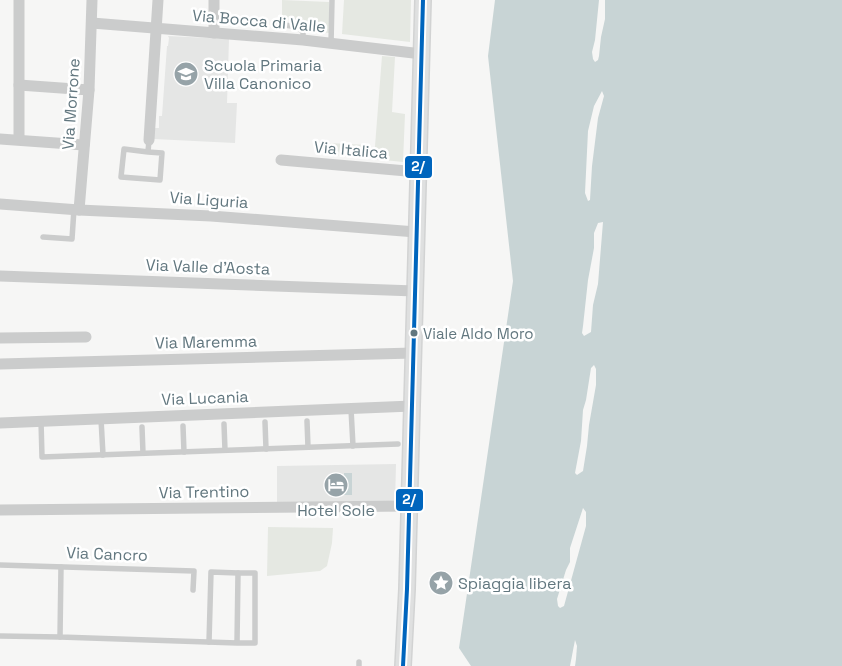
<svg xmlns="http://www.w3.org/2000/svg" width="842" height="666" font-family="'Space Grotesk',sans-serif">
	<rect width="100%" height="100%" fill="#f6f6f5"/>
	<g fill="#e5e6e5">
		<polygon points="168,36 229,39 227,103 237,103 235,143 154,139 154,128 159,128 159,116 162,116 167,46 168,46 169,38"/>
		<polygon points="396,464 395,504 277,503 277,466"/>
	</g>
	<g fill="#e5e8e2">
		<path d="M 282,0 L 329,2 L 329,33 L 304,30 C 299,22 292,19 282,19 Z"/>
		<polygon points="344,0 411,0 410,42 342,34"/>
		<polygon points="382,56 395,57 392,112 405,114 403,162 374,159"/>
		<polygon points="329,143 367,145 366,158 350,157 350,155 328,156"/>
		<polygon points="268,527 333,528 332,543 327,566 320,571 267,576"/>
	</g>
	<g fill="#c8d4d5">
		<polygon points="495,0 842,0 842,666 471,666 459,648 513,281 488,56"/>
		<rect x="344" y="473" width="8" height="22"/>
	</g>
	<g fill="#f6f6f5">
		<polygon points="599,0 605,0 605,19 601,37 599,56 598,60 595,62 593,59 592,52 595,40"/>
		<polygon points="602,91 604,96 598,118 592,166 590,200 588,201 585,193 588,131 594,106"/>
		<polygon points="603,222 598,284 593,305 591,332 584,336 582,333 583,326 588,280 594,248 594,233 598,223"/>
		<polygon points="594,365 596,369 596,385 589,425 587,446 583,471 577,475 575,473 581,441 583,410 586,400 591,368"/>
		<polygon points="583,508 586,512 586,526 564,606 560,608 558,606 557,599 566,570 570,562 570,548"/>
		<polygon points="575,640 577,646 576,659 575,666 570,666"/>
	</g>
	<g fill="none" stroke-linecap="round" stroke-linejoin="round">
		<defs>
			<polyline id="secondary" points="403,666 407,589 423,0"/>
		</defs>
		<use href="#secondary" stroke="#d2d3d3" stroke-width="18"/>
		<g stroke="#cbcccc" stroke-width="5.5">
			<polyline points="278,24 298,27 303,32 303,40"/>
			<polyline points="331,44 332,0"/>
			<polyline points="148,152 162,153 160,180 121,177 124,149 148,152 149,140"/>
			<polyline points="43,237 72,239 74,209"/>
			<polyline points="351,409 353,446"/>
			<polyline points="101,419 103,455"/>
			<polyline points="41,421 42,457 398,444"/>
			<polyline points="307,421 308,447"/>
			<polyline points="265,422 266,449"/>
			<polyline points="224,424 225,450"/>
			<polyline points="183,426 184,452"/>
			<polyline points="142,427 143,453"/>
			<polyline points="0,565 194,571 193,590"/>
			<polyline points="61,567 60,637 237,643 255,643 255,573 238,573 237,643"/>
			<polyline points="0,636 60,637"/>
			<polyline points="209,642 211,572 238,573"/>
			<polyline points="359,662 359,666"/>
		</g>
		<g stroke="#cbcccc" stroke-width="11">
			<polyline points="92,23 303,40 422,54"/>
			<polyline points="214,33 214,0"/>
			<polyline points="19,85 89,90"/>
			<polyline points="0,139 84,145"/>
			<polyline points="19,139 19,0"/>
			<polyline points="149,140 158,0"/>
			<polyline points="281,160 418,172"/>
			<polyline points="0,204 79,210 211,216 416,232"/>
			<polyline points="79,210 89,90 92,0"/>
			<polyline points="0,276 415,291"/>
			<polyline points="0,338 86,337"/>
			<polyline points="0,364 413,353"/>
			<polyline points="0,423 412,406"/>
			<polyline points="0,510 409,506"/>
		</g>
		<use href="#secondary" stroke="#dfe0e0" stroke-width="15"/>
		<defs>
			<polyline id="bus-1" points="403,666 407,589 423,0"/>
		</defs>
		<use href="#bus-1" stroke="#fff" stroke-width="8"/>
		<use href="#bus-1" stroke="#0065bd" stroke-width="4"/>
	</g>
	<defs>
		<symbol id="school-disc" viewBox="-11 -11 22 22"><circle r="9.5" fill="#96a3a8" stroke="#fff"/><path d="M0-5L7-2L0 1L-7-2ZM-4 1L0 2.5L4 1V4Q0 6-4 4Z" fill="#fff"/></symbol>
		<symbol id="hotel-disc" viewBox="-11 -11 22 22"><circle r="9.5" fill="#96a3a8" stroke="#fff"/><path d="M-6-4.5h1.5V1H6V5H4.5V3h-9V5H-6ZM-4 0a1.8 1.8 0 1 1 3.6 0ZM.5 0V-2.5h3Q6-2.5 6 0Z" fill="#fff"/></symbol>
		<symbol id="sight-disc" viewBox="-11 -11 22 22"><circle r="9.5" fill="#96a3a8" stroke="#fff"/><path d="M0-6L1.8-2.2L6-1.7L2.9 1.2L3.7 5.4L0 3.3L-3.7 5.4L-2.9 1.2L-6-1.7L-1.8-2.2Z" fill="#fff"/></symbol>
	</defs>
	<g fill-rule="evenodd">
		<use href="#school-disc" x="172" y="60" width="28" height="28"/>
		<use href="#hotel-disc" x="322" y="471" width="28" height="28"/>
		<use href="#sight-disc" x="427" y="569" width="28" height="28"/>
	</g>
	<circle fill="#62777f" stroke="#fff" stroke-width="2" cx="414" cy="333" r="4.5"/>
	<g text-anchor="middle" dominant-baseline="central" stroke-width="5" stroke-linejoin="round" paint-order="stroke">
		<g font-size="15" fill="#62777f" stroke="#fff" text-anchor="start">
			<text x="423" y="333">Viale Aldo Moro</text>
		</g>
		<g font-size="16" fill="#62777f" stroke="#fff">
			<text transform="translate(259 21) rotate(5)">Via Bocca di Valle</text>
			<text transform="translate(71 104) rotate(-86)">Via Morrone</text>
			<text transform="translate(351 150) rotate(5)">Via Italica</text>
			<text transform="translate(209 200) rotate(4)">Via Liguria</text>
			<text transform="translate(208 267) rotate(2)">Via Valle d'Aosta</text>
			<text transform="translate(206 342) rotate(-1)">Via Maremma</text>
			<text transform="translate(205 398) rotate(-2)">Via Lucania</text>
			<text transform="translate(204 492) rotate(-1)">Via Trentino</text>
			<text transform="translate(107 554) rotate(2)">Via Cancro</text>
		</g>
		<g font-size="16" fill="#62777f" stroke="#fff" text-anchor="start">
			<text x="204" y="65">Scuola Primaria<tspan x="204" dy="18">Villa Canonico</tspan></text>
			<text x="336" y="510" text-anchor="middle">Hotel Sole</text>
			<text x="458" y="583">Spiaggia libera</text>
		</g>
	</g>
	<g stroke="#fff" stroke-width="2">
		<rect x="404" y="155" width="29" height="24" rx="5" fill="#0065bd"/>
		<rect x="395" y="488" width="29" height="24" rx="5" fill="#0065bd"/>
	</g>
	<g font-size="14" text-anchor="middle" font-weight="bold" fill="#fff">
		<text x="418" y="171">2/</text>
		<text x="409" y="504">2/</text>
	</g>
</svg>
